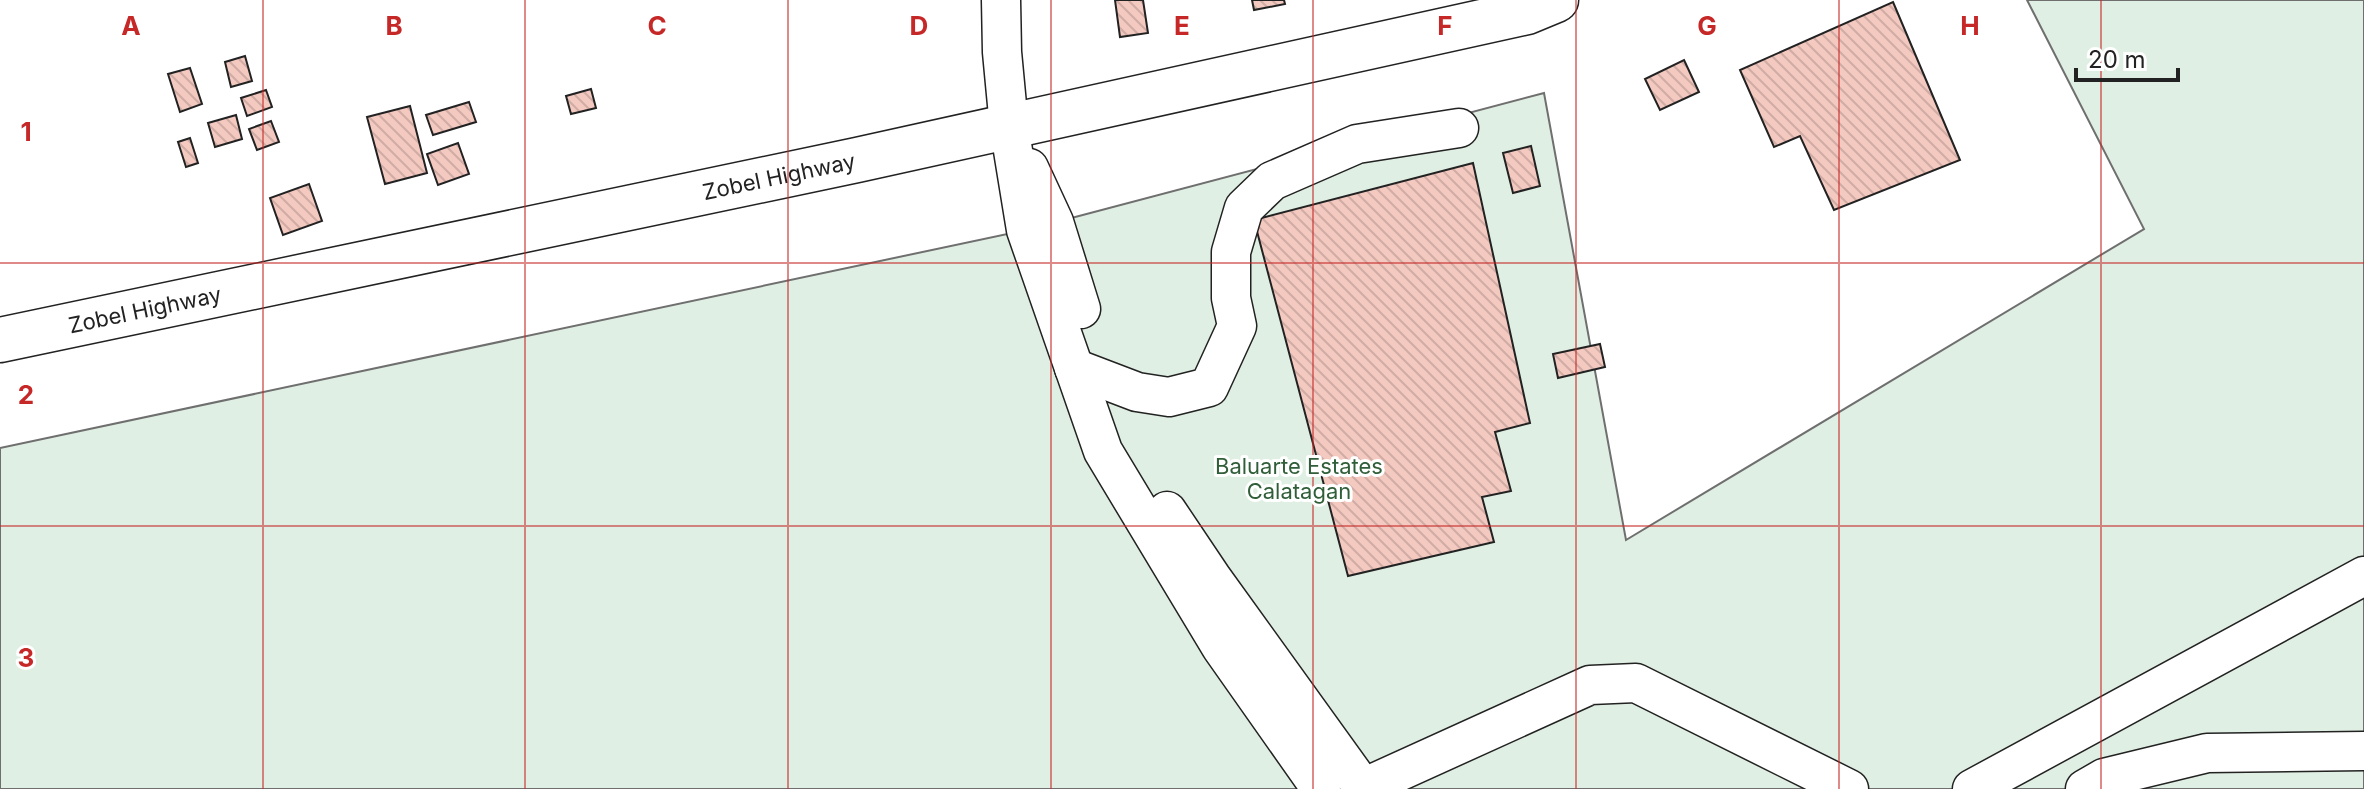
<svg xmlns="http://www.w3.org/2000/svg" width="2364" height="789" font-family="Inter,sans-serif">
	<defs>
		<pattern id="building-back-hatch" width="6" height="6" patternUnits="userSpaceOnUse" patternTransform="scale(2)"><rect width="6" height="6" fill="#f3c9c0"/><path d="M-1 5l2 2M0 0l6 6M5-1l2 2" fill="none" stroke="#d0aca5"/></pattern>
	</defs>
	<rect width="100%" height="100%" fill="#fff"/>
	<polygon fill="#e0efe3" stroke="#6f6f6f" stroke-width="2" points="2027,0 2364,0 2364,789 0,789 0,448 1026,230 1544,93 1626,540 2144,229"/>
	<g fill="url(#building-back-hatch)" stroke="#222" stroke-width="2">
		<polygon points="1115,0 1143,0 1148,33 1120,37"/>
		<polygon points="1252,0 1284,0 1285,4 1254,10"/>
		<polygon points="1893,2 1960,160 1834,210 1800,136 1774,147 1740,70"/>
		<polygon points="245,56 252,81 231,87 225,62"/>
		<polygon points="1684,60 1699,92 1660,110 1645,79"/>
		<polygon points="190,68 202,104 180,112 168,74"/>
		<polygon points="591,89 596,108 571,114 566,96"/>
		<polygon points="266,90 272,107 247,116 241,98"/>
		<polygon points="469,102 476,122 433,135 426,115"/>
		<polygon points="410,106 427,173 385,184 367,117"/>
		<polygon points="236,115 242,139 215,147 208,123"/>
		<polygon points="271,121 279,142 257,150 249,129"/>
		<polygon points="190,138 198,163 186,167 178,142"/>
		<polygon points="458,143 469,174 438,185 427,154"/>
		<polygon points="1531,146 1540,186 1513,193 1503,153"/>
		<polygon points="1473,163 1530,423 1495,432 1511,491 1482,497 1494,542 1348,576 1254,220"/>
		<polygon points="309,184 322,221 283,235 270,198"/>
		<polygon points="1600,344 1605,367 1558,378 1553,354"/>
	</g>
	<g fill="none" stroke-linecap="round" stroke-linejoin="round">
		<defs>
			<g id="minor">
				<polyline points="1001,0 1002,52 1009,126 1026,230 1103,451 1221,647 1321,789"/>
				<polyline points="1029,168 1054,222 1081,309"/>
				<polyline points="1074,368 1137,392 1169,397 1209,387 1237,326 1231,298 1231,252 1244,208 1272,181 1357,144 1459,128"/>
				<polyline points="1167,511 1212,578 1364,789"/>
				<polyline points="1363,788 1590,685 1636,683 1849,789"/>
				<polyline points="1972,789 2364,576"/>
				<polyline points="2085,789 2104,778 2207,753 2364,751"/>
			</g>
			<g id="major">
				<path id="s1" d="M 0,340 L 857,160 L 1527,12 L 1556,0"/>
			</g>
		</defs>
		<use href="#minor" stroke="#222" stroke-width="41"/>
		<use href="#major" stroke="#222" stroke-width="47"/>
		<use href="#minor" stroke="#fff" stroke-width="38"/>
		<use href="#major" stroke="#fff" stroke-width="44"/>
	</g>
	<path fill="none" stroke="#c62828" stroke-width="2" stroke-opacity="0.55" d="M 263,0 L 263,789M 525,0 L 525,789M 788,0 L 788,789M 1051,0 L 1051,789M 1313,0 L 1313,789M 1576,0 L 1576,789M 1839,0 L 1839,789M 2101,0 L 2101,789M 0,263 L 2364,263M 0,526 L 2364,526"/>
	<g text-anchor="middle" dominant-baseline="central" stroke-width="6" stroke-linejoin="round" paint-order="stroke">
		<g font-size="22" fill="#222" stroke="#fff">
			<text stroke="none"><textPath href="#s1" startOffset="796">Zobel Highway</textPath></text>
			<text stroke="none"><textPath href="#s1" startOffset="148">Zobel Highway</textPath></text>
		</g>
		<g font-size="22" fill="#2f5e38" stroke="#fff">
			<text x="1299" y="466">Baluarte Estates<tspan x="1299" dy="25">Calatagan</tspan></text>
		</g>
	</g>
	<g font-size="26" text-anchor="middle" font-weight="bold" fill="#c62828" stroke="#fff" stroke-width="6" stroke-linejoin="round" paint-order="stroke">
		<text x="131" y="35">A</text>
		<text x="394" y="35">B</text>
		<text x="657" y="35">C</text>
		<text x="919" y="35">D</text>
		<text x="1182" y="35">E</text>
		<text x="1445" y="35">F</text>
		<text x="1707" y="35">G</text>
		<text x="1970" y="35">H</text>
		<text x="26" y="141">1</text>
		<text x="26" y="404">2</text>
		<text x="26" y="667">3</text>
	</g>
	<path d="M2076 68v12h102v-12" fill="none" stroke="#222222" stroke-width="4"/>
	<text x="2088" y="68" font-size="24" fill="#222222" stroke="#ffffff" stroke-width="6" paint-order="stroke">20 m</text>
</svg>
